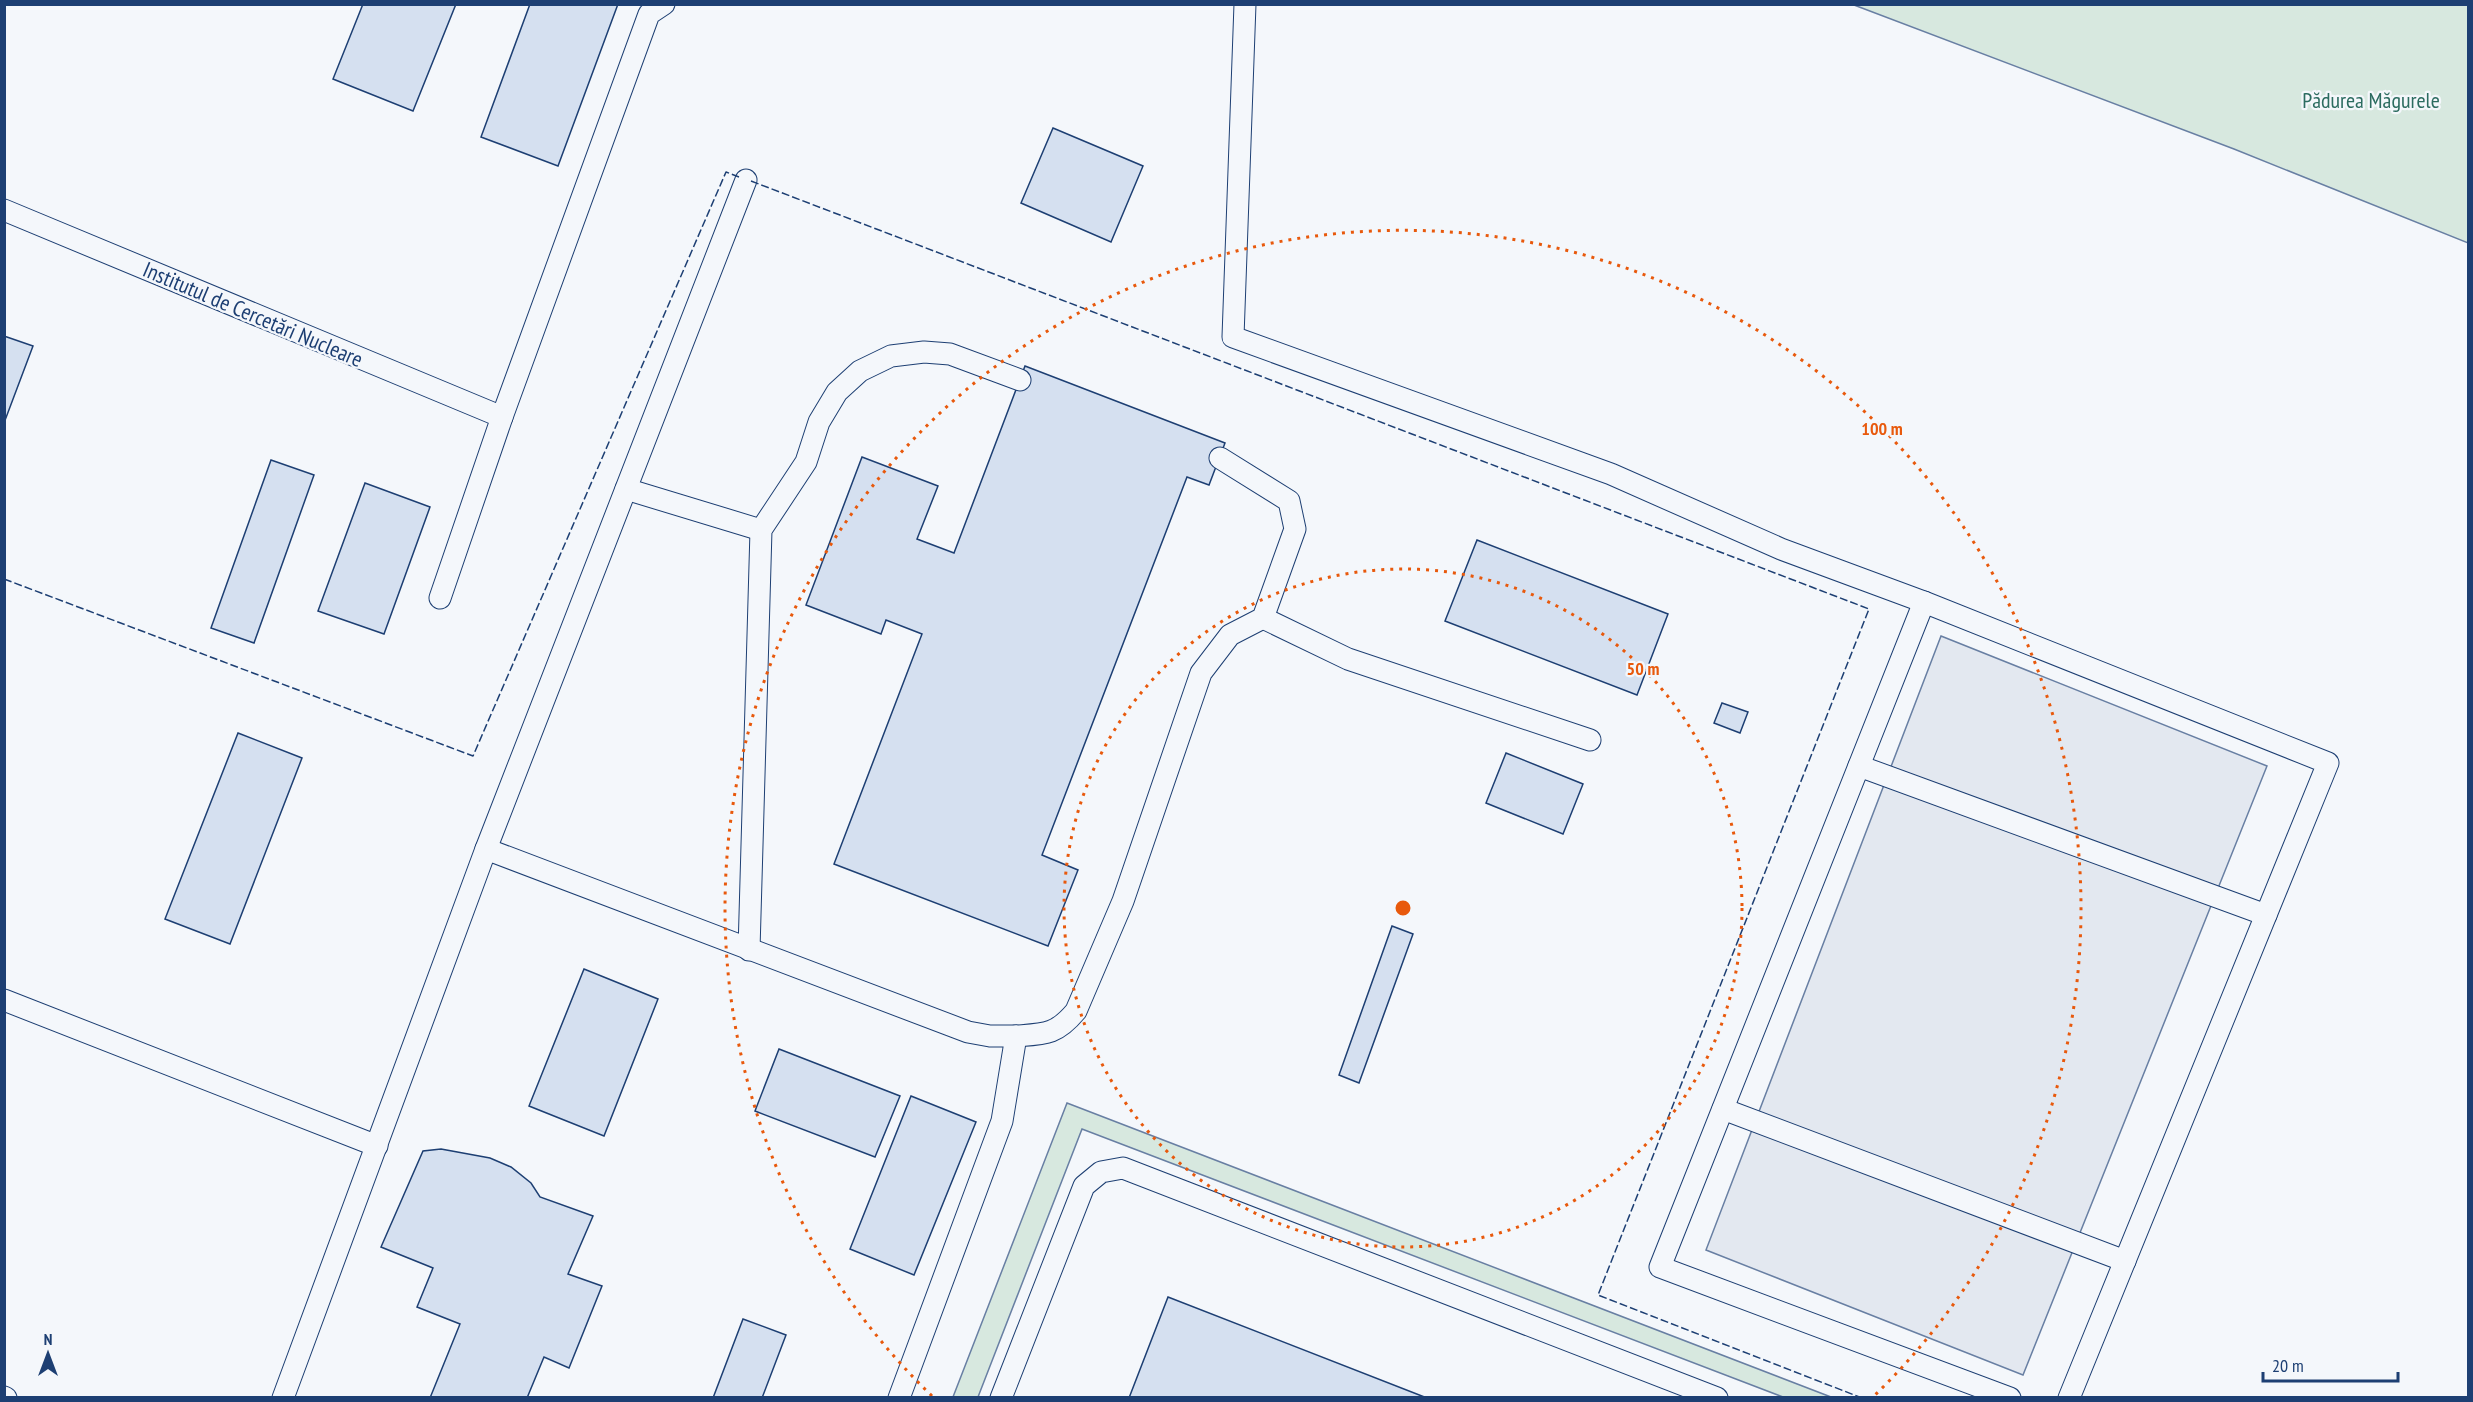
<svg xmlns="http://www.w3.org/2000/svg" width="2473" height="1402" font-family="'PT Sans Narrow',sans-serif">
	<rect width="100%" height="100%" fill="#f4f7fb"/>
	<g fill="#d7e8df" stroke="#687fa3" stroke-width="1.5">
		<polygon points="1854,5 2468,5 2468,243 2234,149"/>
		<polygon points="1067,1103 1831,1397 1783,1397 1082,1129 978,1397 953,1397"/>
	</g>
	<polygon fill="#e3e8f0" stroke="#687fa3" stroke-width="1.5" points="1941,636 2267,766 2023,1375 1706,1250"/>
	<g fill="#d5e0f0" stroke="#1d3f73" stroke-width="1.5">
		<polygon points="363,4 456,4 413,111 333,79"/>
		<polygon points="530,4 618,4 558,166 481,137"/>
		<polygon points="1053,128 1143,166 1111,242 1021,203"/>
		<polygon points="4,336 33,346 4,423"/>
		<polygon points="1025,366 1225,443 1209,485 1187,477 1042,855 1078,870 1048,946 834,864 922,634 886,620 881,634 806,605 862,457 938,486 917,539 954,553"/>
		<polygon points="271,460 314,475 254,643 211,628"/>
		<polygon points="365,483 430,507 384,634 318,611"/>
		<polygon points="1477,540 1668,614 1637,695 1445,621"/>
		<polygon points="1722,703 1748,712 1740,733 1714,723"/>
		<polygon points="238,733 302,758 230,944 165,919"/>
		<polygon points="1506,753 1583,784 1563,834 1486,803"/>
		<polygon points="1392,926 1413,934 1359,1083 1339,1075"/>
		<polygon points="584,969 658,999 604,1136 529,1106"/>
		<polygon points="779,1049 900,1096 875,1157 755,1111"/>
		<polygon points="911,1096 976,1122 914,1275 850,1249"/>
		<polygon points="441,1149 490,1158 511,1167 531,1183 540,1197 593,1216 568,1274 602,1286 569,1368 544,1357 527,1398 430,1398 460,1324 417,1307 433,1268 381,1247 423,1151"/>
		<polygon points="1168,1297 1427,1398 1129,1398"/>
		<polygon points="743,1319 786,1335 762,1398 713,1398"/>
	</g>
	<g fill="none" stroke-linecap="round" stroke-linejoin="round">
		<defs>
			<g id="service">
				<polyline points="1245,4 1233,337 1611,474 1781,549 1924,602 2328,763 2069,1398"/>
				<polyline points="4,210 502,417"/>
				<polyline points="626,489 761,530"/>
				<polyline points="440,598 502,417 649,14 664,4"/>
				<polyline points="1924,602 1660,1267 2010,1398"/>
				<polyline points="1263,618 1348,659 1590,740"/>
				<polyline points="1859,766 2266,915"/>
				<polyline points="486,849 746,180"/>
				<polyline points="749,950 761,530 806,462 819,422 837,392 860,371 891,356 924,352 950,354 1020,380"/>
				<polyline points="4,1000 377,1146"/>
				<path d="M 1016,1036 C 1045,1034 1056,1035 1076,1011 L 1123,901 L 1201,673 L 1230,635 L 1263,618 L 1295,529 L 1289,501 L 1220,458"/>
				<polyline points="1723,1109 2125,1261"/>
				<polyline points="4,1397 6,1398"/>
				<polyline points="283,1398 486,849 968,1032 990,1036 1016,1036 1002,1121 899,1398"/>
				<polyline points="1001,1398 1084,1186 1101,1172 1123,1168 1717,1398"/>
			</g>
		</defs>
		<use href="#service" stroke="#1d3f73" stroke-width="23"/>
		<use href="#service" stroke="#f4f7fb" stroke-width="21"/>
		<g stroke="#1d3f73" stroke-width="1.5" stroke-dasharray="8 3" stroke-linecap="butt">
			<polyline points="751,181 1869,609 1598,1295 1862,1398"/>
			<polyline points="4,579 473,756 726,172 739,177"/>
		</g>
	</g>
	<g fill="none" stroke="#e8590c" stroke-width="3" stroke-dasharray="3 6">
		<circle cx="1403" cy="908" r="339"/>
		<path d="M932 1396A678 678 0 1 1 1874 1396"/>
	</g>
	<g text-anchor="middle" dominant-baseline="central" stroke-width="4.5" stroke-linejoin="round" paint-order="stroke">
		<g font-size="22" fill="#2c6c60" stroke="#f4f7fb">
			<text x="2371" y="100">Pădurea Măgurele</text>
		</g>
		<g font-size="22" fill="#1d3f73" stroke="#f4f7fb">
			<text transform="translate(253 314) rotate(23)">Institutul de Cercetări Nucleare</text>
		</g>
	</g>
	<circle cx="1403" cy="908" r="9" fill="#e8590c" stroke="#f4f7fb" stroke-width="3"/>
	<g font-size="18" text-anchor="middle" font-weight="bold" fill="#e8590c" stroke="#f4f7fb" stroke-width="4.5" stroke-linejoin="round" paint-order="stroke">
		<text x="1882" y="435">100 m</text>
		<text x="1643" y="675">50 m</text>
	</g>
	<rect width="2473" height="1402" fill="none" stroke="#1d3f73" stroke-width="12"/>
	<g transform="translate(48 1354)" stroke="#f4f7fb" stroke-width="4.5" paint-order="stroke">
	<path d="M0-4.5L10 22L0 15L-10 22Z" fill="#1d3f73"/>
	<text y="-9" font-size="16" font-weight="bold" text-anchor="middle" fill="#1d3f73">N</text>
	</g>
	<path d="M2263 1372v9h135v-9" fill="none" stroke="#1d3f73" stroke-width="3"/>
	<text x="2272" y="1372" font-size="18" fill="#1d3f73" stroke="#f4f7fb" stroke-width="4.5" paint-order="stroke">20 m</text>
</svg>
